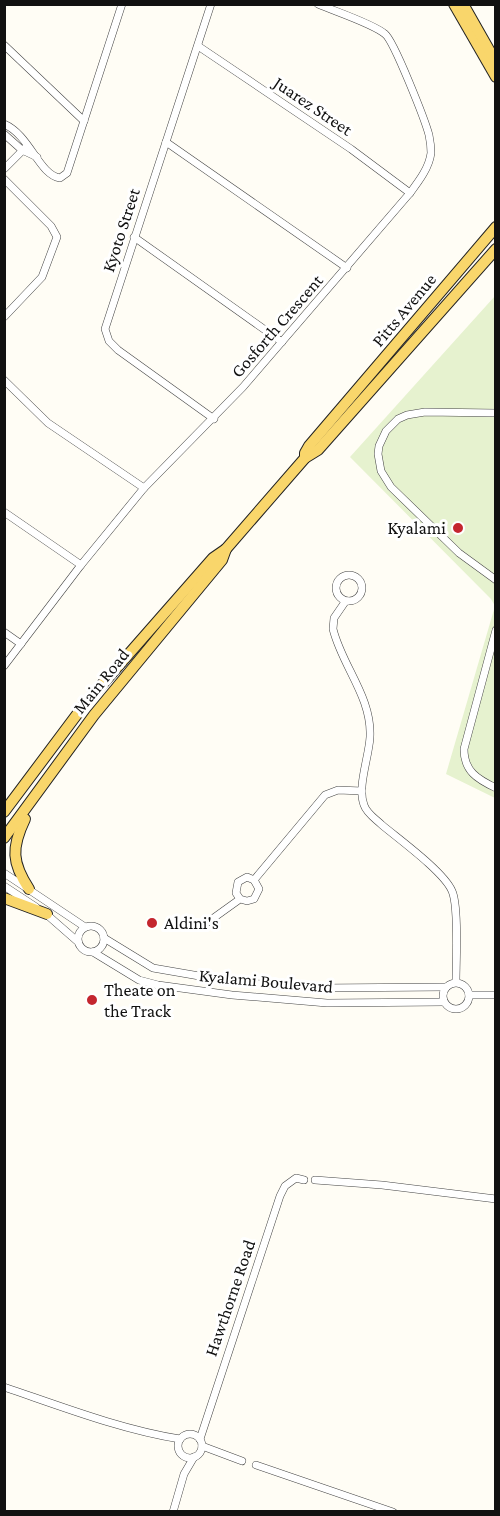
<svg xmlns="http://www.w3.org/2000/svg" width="500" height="1516" font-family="'Crimson Pro',serif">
	<rect width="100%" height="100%" fill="#fffdf5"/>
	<polygon fill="#e6f2cf" points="495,296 495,798 446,774 495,606 491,599 350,457"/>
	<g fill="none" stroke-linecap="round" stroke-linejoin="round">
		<defs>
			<g id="street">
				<polyline points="211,4 105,329 109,341 118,350 214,419"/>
				<polyline points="4,45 84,121"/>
				<polyline points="198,46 351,149 410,193"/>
				<path d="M 4,124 C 30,135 39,175 60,178 L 67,173 L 122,4"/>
				<polyline points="4,134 22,150 37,157"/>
				<polyline points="166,142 347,268"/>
				<polyline points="4,169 25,148"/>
				<polyline points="4,179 51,226 57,237 42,277 4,317"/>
				<polyline points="134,237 282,342"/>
				<polyline points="4,380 48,423 144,488"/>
				<polyline points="496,413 425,412 407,415 398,419 386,431 379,446 378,454 381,471 391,487 459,553 496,580"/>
				<polyline points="4,512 81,565"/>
				<circle cx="349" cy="588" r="13"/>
				<path d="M 348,601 L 345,602 L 334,618 L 333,629 C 342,666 372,697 370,737 C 369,757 357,787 364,805 C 367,814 376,819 382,825 C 400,840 444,872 452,891 C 459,906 456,963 456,982"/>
				<path d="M 496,630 L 464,749 C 464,771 477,779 496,788"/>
				<polyline points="4,632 21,644"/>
				<path d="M 4,666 L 81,565 L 144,488 L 243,387 L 410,193 C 419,181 429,168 431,153 C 431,147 430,140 429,135 C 425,120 394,41 385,34 C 374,24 334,11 318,4"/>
				<polyline points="4,873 85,927"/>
				<polyline points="254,880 325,795 338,790 362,791"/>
				<polyline points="4,886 36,907"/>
				<polyline points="45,913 77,941"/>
				<circle cx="91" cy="939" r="13"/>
				<polyline points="201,927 240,899 247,901 254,899 259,889 254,880 247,877 238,882 236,893 240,899"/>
				<polyline points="104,938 153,968 234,982 317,988 446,987"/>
				<polyline points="93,952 139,980 158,985 232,995 327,1003 444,1002"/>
				<circle cx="456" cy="996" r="13"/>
				<polyline points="469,995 496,995"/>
				<polyline points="315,1180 382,1185 496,1199"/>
				<path d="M 4,1387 C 60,1406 122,1430 180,1439"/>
				<circle cx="190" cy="1446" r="12"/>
				<polyline points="200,1439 280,1196 285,1186 296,1178 304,1180"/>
				<polyline points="202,1446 242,1461"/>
				<polyline points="256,1465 393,1512"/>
				<polyline points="173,1512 184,1474 194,1457"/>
			</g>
			<g id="primary">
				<polyline points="454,4 496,77"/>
				<polyline points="463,4 496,62"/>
				<polyline points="305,458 305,453 309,446 496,227"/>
				<polyline points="4,812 84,705 213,558 226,549 305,458 318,450 496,249"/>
				<path d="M 25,819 C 11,848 12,863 29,889"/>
				<polyline points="4,838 94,715 222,560 226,549"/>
				<polyline points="4,898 47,914"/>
			</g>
		</defs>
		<use href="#street" stroke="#444" stroke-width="8"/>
		<use href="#primary" stroke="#222" stroke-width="12"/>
		<use href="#street" stroke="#fff" stroke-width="7"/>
		<use href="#primary" stroke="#f9d66b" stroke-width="10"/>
	</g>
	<g fill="#c4262e" stroke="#fff" stroke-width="2">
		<circle cx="458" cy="528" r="6"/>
		<circle cx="152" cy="923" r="6"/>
		<circle cx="92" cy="1000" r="6"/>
	</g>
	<g text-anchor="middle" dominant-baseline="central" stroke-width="6" stroke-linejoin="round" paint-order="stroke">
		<g font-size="18" fill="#111" stroke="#fff">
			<text transform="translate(313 106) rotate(34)">Juarez Street</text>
			<text transform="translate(121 230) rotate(-72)">Kyoto Street</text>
			<text transform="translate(404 310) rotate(-50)">Pitts Avenue</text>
			<text transform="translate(277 326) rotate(-49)">Gosforth Crescent</text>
			<text transform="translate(101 681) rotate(-51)">Main Road</text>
			<text transform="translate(266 981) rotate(5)">Kyalami Boulevard</text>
			<text transform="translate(230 1298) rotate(-71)">Hawthorne Road</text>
		</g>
		<g font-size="18" fill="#111" stroke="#fff" text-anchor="start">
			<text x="446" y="528" text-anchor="end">Kyalami</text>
			<text x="164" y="923">Aldini's</text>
			<text x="104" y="990">Theate on<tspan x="104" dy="21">the Track</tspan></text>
		</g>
	</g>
	<rect width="500" height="1516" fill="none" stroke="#111111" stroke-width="12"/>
</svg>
